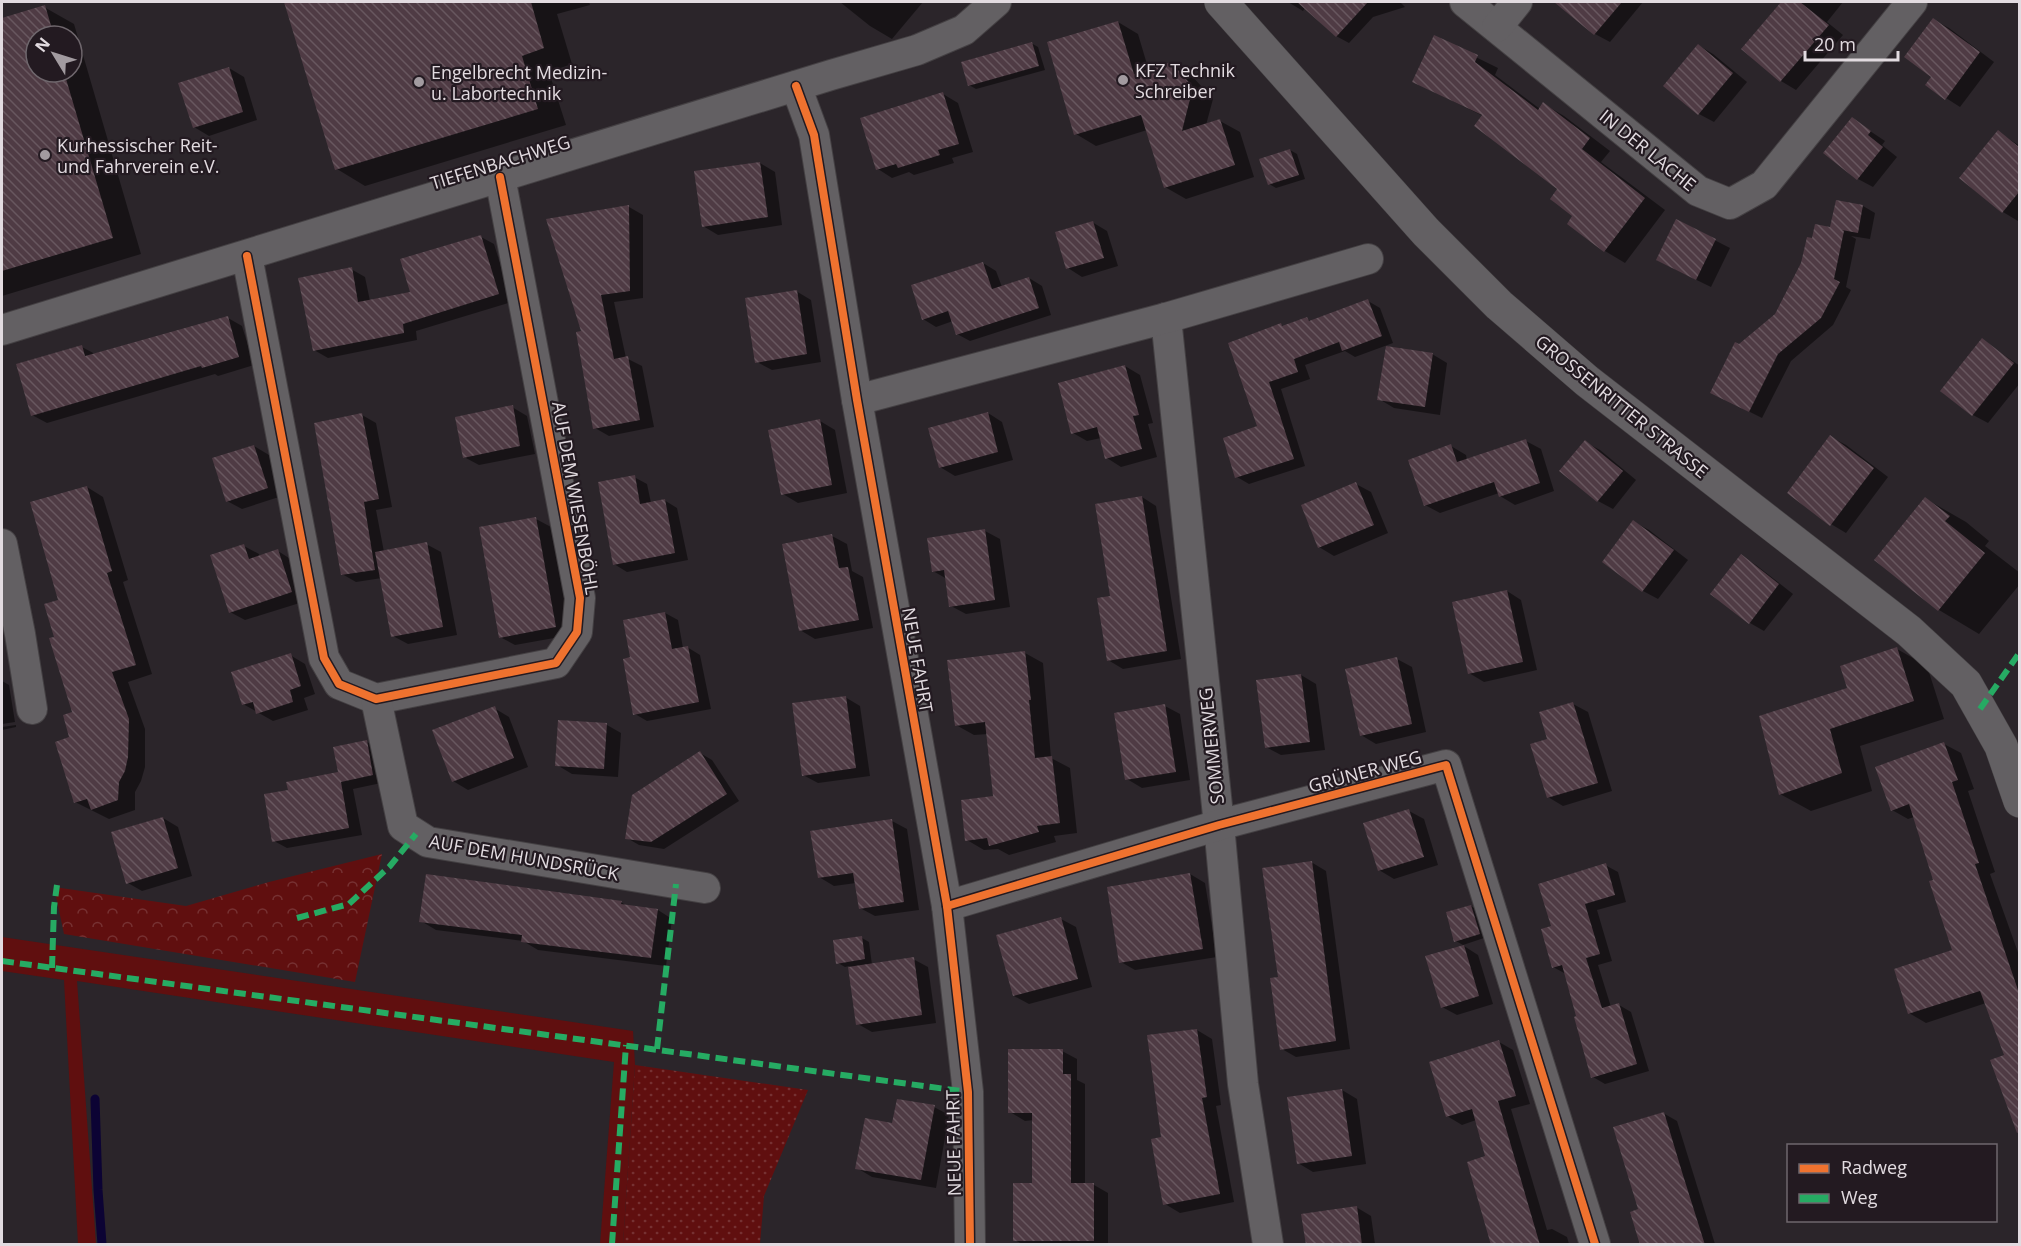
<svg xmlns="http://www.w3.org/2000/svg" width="2021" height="1246" font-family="'Open Sans',sans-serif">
	<defs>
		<pattern id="park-crowns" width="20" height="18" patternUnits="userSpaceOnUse" patternTransform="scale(1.5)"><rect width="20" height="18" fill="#600f0f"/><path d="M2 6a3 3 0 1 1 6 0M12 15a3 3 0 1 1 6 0" fill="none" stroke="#763132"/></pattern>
		<pattern id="garden-dots" width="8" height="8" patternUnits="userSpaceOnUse" patternTransform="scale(1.5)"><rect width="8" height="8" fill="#600f0f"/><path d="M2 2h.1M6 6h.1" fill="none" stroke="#763132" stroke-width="1.8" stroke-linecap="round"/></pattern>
		<pattern id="building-back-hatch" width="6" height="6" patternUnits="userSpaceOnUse" patternTransform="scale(1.5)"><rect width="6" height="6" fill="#4f3b44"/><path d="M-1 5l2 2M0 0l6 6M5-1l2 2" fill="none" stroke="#68575f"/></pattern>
	</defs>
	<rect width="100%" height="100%" fill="#2b252a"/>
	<polygon fill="#600f0f" points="2,937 633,1031 635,1065 623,1244 600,1244 614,1062 77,981 96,1244 78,1244 64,980 2,971"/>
	<polygon fill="url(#park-crowns)" points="382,854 355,982 64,934 54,887 186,906 269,882"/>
	<polygon fill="url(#garden-dots)" points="635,1065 808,1090 764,1196 760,1244 623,1244"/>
	<g fill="#0007" fill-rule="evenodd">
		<polygon points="286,2 589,2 590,5 557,14 572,64 549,72 566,125 365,186 337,169"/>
		<polygon points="840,2 923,2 892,39 870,26"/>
		<polygon points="1288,2 1400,2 1405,7 1373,17 1349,43 1336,36 1305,8 1303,11"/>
		<polygon points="1568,2 1643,2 1610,42 1595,34 1563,8"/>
		<polygon points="1783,2 1843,2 1827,22 1843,35 1796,90 1781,81 1743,49"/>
		<path d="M 44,7 L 74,24 L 141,254 L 2,296 L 2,19 ZM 36,36 L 72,36 L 72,72 L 36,72 Z"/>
		<polygon points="1934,20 1949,28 1994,62 1960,107 1946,98 1933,76"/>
		<polygon points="1118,22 1138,34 1149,71 1171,64 1191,75 1213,99 1206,125 1220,121 1240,132 1254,177 1186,199 1165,187 1147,130 1096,146 1076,134"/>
		<polygon points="1435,37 1498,68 1495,75 1540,109 1544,104 1564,116 1610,151 1601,162 1665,210 1625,263 1605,251 1574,216 1559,189 1483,116 1414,82"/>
		<polygon points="1031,43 1038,47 1045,70 976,89 969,85"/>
		<polygon points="1698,45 1713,54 1747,82 1714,122 1699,114 1665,86"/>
		<polygon points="229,68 244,77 257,120 209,136 194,127"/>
		<polygon points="943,94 958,103 973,152 952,158 954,163 914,175 909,172 892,178 878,169"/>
		<polygon points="1852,119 1885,141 1882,145 1897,157 1873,187 1858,179"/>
		<polygon points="1998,132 2020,146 2020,219 2018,221 2003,212 1961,178"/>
		<polygon points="1290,150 1297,154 1305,179 1276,188 1269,184"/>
		<polygon points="760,163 775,172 782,225 718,235 703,226 695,172"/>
		<polygon points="1863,206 1875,213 1870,239 1851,236 1856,239 1846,287 1851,290 1833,325 1791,361 1762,418 1724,399 1740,346 1776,315 1813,240"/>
		<polygon points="629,207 643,215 643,298 614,302 626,358 642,366 654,427 609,436 595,428 583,332"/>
		<polygon points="1677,221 1730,248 1711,287 1672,268"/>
		<polygon points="1092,222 1107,231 1118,266 1082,277 1068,268"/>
		<polygon points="481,237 494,244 512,302 416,331 417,340 328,358 314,350 351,269 365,277 370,301 412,293"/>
		<polygon points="983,263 996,271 1002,287 1029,278 1042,286 1051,315 970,341 957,334 953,321 936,327 923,319"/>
		<polygon points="796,291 811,300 821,362 772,370 757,362"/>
		<polygon points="1368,301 1380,308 1393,343 1355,357 1345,351 1305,365 1310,379 1281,389 1305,466 1249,484 1237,477 1259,427 1281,325 1285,327 1307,319 1312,322"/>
		<polygon points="228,318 242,326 254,365 218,376 215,374 47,423 32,415 82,347 95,354"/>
		<polygon points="1982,340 2020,366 2020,383 1988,423 1973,415 1942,391"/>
		<polygon points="1432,354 1447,363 1440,415 1394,408 1379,399"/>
		<polygon points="1125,366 1140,375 1153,423 1148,424 1157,457 1121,467 1107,458 1101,438 1087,441 1073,433"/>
		<polygon points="512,407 527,416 535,454 479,465 464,457"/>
		<polygon points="988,413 1002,422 1013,460 955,476 940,467"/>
		<polygon points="362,415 376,423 392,507 376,510 384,552 426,544 441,552 457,635 408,644 393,636 382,578 356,582 342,574"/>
		<polygon points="820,421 835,430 847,493 798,503 783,494"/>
		<polygon points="1831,437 1846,445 1888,477 1846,533 1831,524"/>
		<polygon points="1526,441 1541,449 1554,491 1515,505 1500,496 1499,493 1440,513 1425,505 1451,446 1466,455 1467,460"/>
		<polygon points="1585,442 1600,450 1636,480 1613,509 1598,501"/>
		<polygon points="254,446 269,455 282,496 242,509 227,501"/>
		<polygon points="634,477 647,484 651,503 664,500 677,508 688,560 627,572 614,564"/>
		<polygon points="1356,484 1371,492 1388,533 1334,556 1319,547"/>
		<polygon points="87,487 103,497 128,580 123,582 152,674 128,682 145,729 145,767 141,781 135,792 135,810 109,819 75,802 71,738 74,713 56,638 59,601"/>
		<polygon points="1142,497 1156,506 1181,659 1123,669 1108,660 1112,597"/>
		<polygon points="1926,499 1966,522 1989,541 1985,546 2020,573 2020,584 1979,634 1939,610 1876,560"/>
		<polygon points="536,519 551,527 571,635 515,645 500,637"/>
		<polygon points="1634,522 1649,530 1688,560 1658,599 1643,591 1604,561"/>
		<polygon points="985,531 1000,539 1010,607 966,614 951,606 947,579 933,571"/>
		<polygon points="832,536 847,544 852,571 863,577 873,628 815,639 800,630"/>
		<polygon points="244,546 259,554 260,557 278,551 292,560 306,601 245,620 230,612"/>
		<polygon points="1741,556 1756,565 1793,594 1764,631 1750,623"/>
		<polygon points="1507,591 1521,600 1537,670 1484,682 1469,673"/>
		<polygon points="665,613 678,620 683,648 687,647 700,655 711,709 647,721 635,714 632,658"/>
		<polygon points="1897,649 1927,666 1944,719 1860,746 1872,791 1811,811 1780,794 1849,689"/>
		<polygon points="1025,653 1043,663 1051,758 1070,768 1077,833 1054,836 1056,842 1009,855 998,849 984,850 967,840 995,797 988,734 974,735 956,725"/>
		<polygon points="290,655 305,664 315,694 304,698 308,710 273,721 243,704"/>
		<polygon points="1397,659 1412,667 1426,732 1376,744 1361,735"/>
		<polygon points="1301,675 1316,684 1325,750 1281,755 1266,747"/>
		<polygon points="2,681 9,685 15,722 2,724"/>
		<polygon points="845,697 860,706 870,776 818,783 803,775"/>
		<polygon points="1573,704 1588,712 1612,791 1563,806 1548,797 1549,740"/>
		<polygon points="1165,706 1180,714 1190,780 1142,788 1127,779"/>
		<polygon points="494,708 509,717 528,767 468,790 453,781"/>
		<polygon points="16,725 16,727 2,730 2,727"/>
		<polygon points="607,725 621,733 618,777 572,774 557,765"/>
		<polygon points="367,742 380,750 386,782 353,789 362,835 287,848 274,841 289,791 340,774"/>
		<polygon points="1944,744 1961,753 1974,789 1968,791 1995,872 1990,874 2020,958 2020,1128 2009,1097 2006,1056 1986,1003 1926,1023 1909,1013 1954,951 1935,881 1914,817 1908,819 1892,810"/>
		<polygon points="700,753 712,760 739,801 664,849 639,845 627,838"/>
		<polygon points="1409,811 1424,819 1438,865 1394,879 1379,870"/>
		<polygon points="163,818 178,827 192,876 142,891 128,883"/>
		<polygon points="892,821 907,829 919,910 875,916 860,908 856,883 834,886 819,877"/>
		<polygon points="1311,862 1326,871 1350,1049 1296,1057 1282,1049 1279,978"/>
		<polygon points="1605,865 1618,872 1626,902 1597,910 1612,961 1598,965 1611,1007 1619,1005 1631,1012 1649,1071 1605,1084 1593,1077 1566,974 1553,967 1553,927"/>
		<polygon points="1190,874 1205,883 1217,957 1135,970 1121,962"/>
		<polygon points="621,902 628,907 658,910 672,919 666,966 538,950 523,941 436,930 421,921"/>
		<polygon points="1471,906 1478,910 1487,937 1463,945 1456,941"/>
		<polygon points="1061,919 1076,927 1092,987 1029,1004 1014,996"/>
		<polygon points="862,938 869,942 872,965 913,959 928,967 936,1023 872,1032 858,1024 849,966 845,967 838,963"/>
		<polygon points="1464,946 1478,955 1493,1004 1457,1015 1442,1007"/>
		<polygon points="1197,1030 1212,1039 1221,1105 1216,1106 1234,1202 1180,1213 1165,1204 1163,1139"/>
		<polygon points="1499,1042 1513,1050 1530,1104 1511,1109 1547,1230 1552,1229 1567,1237 1569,1244 1494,1244 1487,1157 1476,1120 1462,1125 1447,1116"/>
		<polygon points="1062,1051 1077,1059 1077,1080 1085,1084 1085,1185 1094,1185 1108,1193 1108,1244 1022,1244 1015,1240 1033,1185 1034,1120 1025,1121 1010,1112"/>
		<polygon points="1342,1090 1357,1099 1366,1164 1313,1172 1298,1163"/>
		<polygon points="934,1107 949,1115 936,1188 872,1177 857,1168 893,1124"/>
		<polygon points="1663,1113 1677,1121 1715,1244 1641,1244 1640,1210"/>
		<polygon points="1356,1207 1371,1216 1375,1244 1307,1244"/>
	</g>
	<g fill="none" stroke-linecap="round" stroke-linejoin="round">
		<polyline stroke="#0c0334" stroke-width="9" points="95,1099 98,1190 102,1244"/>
	</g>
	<g fill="url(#building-back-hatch)">
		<polygon points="284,2 531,2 544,48 522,56 538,109 335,170"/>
		<polygon points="1297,2 1368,2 1336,37"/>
		<polygon points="1554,2 1622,2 1594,35"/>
		<polygon points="1781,2 1800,2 1829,25 1780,82 1741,49"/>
		<polygon points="45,5 54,36 36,36 36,72 64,72 113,238 2,271 2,18"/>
		<polygon points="1933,18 1980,52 1945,100 1925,85 1931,77 1904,57"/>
		<polygon points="1118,21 1134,74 1171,62 1193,87 1182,131 1220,119 1235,165 1164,188 1141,115 1074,135 1047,42"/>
		<polygon points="1434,35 1478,55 1475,62 1538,110 1543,102 1590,138 1582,149 1645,198 1604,252 1567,224 1572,216 1550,199 1557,189 1474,126 1482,115 1412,82"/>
		<polygon points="1032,42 1039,66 968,86 961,62"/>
		<polygon points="1698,44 1733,73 1698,115 1663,86"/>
		<polygon points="229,67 243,112 193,128 178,83"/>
		<polygon points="943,92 959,144 938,150 940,155 898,168 896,164 876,170 860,118"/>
		<polygon points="1852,117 1871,131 1868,135 1883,147 1857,180 1823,153"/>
		<polygon points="1998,130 2019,147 2019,192 2002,213 1959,178"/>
		<polygon points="1290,149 1299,175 1268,185 1259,159"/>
		<polygon points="760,162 768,217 702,227 694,171"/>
		<polygon points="1836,200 1863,205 1858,233 1842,230 1844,231 1834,279 1840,282 1821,318 1778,354 1749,412 1710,393 1735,342 1739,344 1775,314 1801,263 1807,237 1812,238 1815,224 1830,227"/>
		<polygon points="629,205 630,291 601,295 614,359 628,356 640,420 593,429 576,332 581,331 546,219"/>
		<polygon points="1676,219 1716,239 1696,280 1656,260"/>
		<polygon points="1093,221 1104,258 1066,269 1055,232"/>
		<polygon points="481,235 499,294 403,324 404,333 313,351 298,278 352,267 358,302 410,292 400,259"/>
		<polygon points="983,262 992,289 1029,277 1039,308 956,335 948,311 922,320 911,285"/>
		<polygon points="797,290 807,354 755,363 745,298"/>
		<polygon points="1368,299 1382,336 1342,351 1339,342 1294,359 1298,372 1269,382 1294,459 1235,478 1223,438 1257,426 1228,343 1281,323 1282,326 1307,317 1309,321"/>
		<polygon points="228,316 239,357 202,368 201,366 31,416 16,364 82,345 85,356"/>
		<polygon points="1982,338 2014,363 1972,416 1940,391"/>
		<polygon points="1386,346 1433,353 1425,407 1377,400"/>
		<polygon points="1125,365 1139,415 1133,416 1142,449 1105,459 1097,427 1071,434 1058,383"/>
		<polygon points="513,405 520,446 463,458 455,417"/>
		<polygon points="988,412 998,452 939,468 928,428"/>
		<polygon points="362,413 379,499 364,502 375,570 341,575 314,423"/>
		<polygon points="820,419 832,485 781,495 768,430"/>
		<polygon points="1830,435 1874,468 1830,526 1787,493"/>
		<polygon points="1526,439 1540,483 1499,497 1494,482 1424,506 1408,460 1451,444 1457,462"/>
		<polygon points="1585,440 1623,471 1597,502 1559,471"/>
		<polygon points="254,445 268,488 226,502 212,458"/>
		<polygon points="635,475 640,504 665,499 675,553 613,565 598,482"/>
		<polygon points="1356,482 1374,525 1318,548 1301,505"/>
		<polygon points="87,486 112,571 107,573 136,665 112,672 129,719 128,757 125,771 119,782 118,800 91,810 87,799 74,803 55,742 69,737 63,715 72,712 49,638 54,637 44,604 58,600 30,502"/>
		<polygon points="1142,496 1167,651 1107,661 1097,598 1110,596 1095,504"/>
		<polygon points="1925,497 1950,516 1945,521 1985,553 1938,611 1874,560"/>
		<polygon points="536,517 556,627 499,638 479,527"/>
		<polygon points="1633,520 1674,550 1642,592 1602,562"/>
		<polygon points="985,529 995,600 949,607 944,570 932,572 927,538"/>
		<polygon points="832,534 839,568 848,567 859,620 799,631 782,544"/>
		<polygon points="427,542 443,627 391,637 375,552"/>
		<polygon points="244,544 249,559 278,549 292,592 229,613 210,555"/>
		<polygon points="1741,554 1779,584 1749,624 1710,594"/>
		<polygon points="1507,590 1523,662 1468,674 1452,602"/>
		<polygon points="665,612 672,649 688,646 699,702 633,715 623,659 630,657 623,620"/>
		<polygon points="1897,647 1914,701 1830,729 1842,773 1779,795 1759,716 1847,688 1840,666"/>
		<polygon points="1025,651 1031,700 1029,700 1035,758 1052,756 1060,823 1037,826 1039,832 989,846 987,838 965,841 961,800 993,796 985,722 955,726 947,660"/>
		<polygon points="291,653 301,686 290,690 293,702 256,714 253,702 242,705 231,672"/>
		<polygon points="1397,657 1412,724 1360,736 1345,669"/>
		<polygon points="1301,674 1310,742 1265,748 1256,680"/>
		<polygon points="846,696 856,768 802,776 792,703"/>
		<polygon points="1573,702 1598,783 1547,798 1530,744 1547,739 1539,712"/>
		<polygon points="1165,704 1176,772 1125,780 1114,713"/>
		<polygon points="495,706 514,758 452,782 432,730"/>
		<polygon points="558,720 607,723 604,769 555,766"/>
		<polygon points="367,740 373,775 341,782 349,828 272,842 264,794 288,790 286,782 338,772 333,747"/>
		<polygon points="1944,742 1958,780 1952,782 1979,863 1975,864 2019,993 2019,1132 2017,1133 1990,1060 2004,1055 1980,991 1908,1014 1894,969 1952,950 1929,881 1933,880 1909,804 1891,811 1875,767"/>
		<polygon points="700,751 727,794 651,842 625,839 632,795"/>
		<polygon points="1409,809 1424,857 1378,871 1363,823"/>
		<polygon points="163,817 178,868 126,884 111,832"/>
		<polygon points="892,819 904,902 859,909 853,873 818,878 810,831"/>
		<polygon points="1312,861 1336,1041 1280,1050 1270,978 1278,977 1262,868"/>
		<polygon points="1606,863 1615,895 1585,904 1600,954 1586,958 1602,1008 1619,1003 1637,1064 1591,1078 1574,1017 1576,1016 1562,965 1552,968 1541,929 1551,926 1538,884"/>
		<polygon points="1190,873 1203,949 1119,963 1107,887"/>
		<polygon points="426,874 622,901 621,904 658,909 651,958 521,942 522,935 419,922"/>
		<polygon points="1471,905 1480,934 1454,942 1446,912"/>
		<polygon points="1061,917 1078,979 1013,996 996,935"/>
		<polygon points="862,936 865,959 836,964 833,940"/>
		<polygon points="1464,945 1479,996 1441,1008 1425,956"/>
		<polygon points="914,957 922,1015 856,1025 848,967"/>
		<polygon points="1197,1029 1207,1097 1202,1098 1220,1194 1163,1205 1151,1139 1161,1137 1147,1035"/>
		<polygon points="1499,1040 1516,1096 1498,1101 1540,1245 1491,1245 1467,1162 1485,1156 1472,1109 1446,1117 1429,1062"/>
		<polygon points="1008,1049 1063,1049 1063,1074 1071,1074 1071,1183 1094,1183 1094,1241 1013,1241 1013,1183 1032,1183 1032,1113 1008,1113"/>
		<polygon points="1342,1089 1352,1156 1297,1164 1287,1097"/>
		<polygon points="897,1099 935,1105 921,1180 855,1169 865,1118 892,1123"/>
		<polygon points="1664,1112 1682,1172 1705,1245 1640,1245 1630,1212 1638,1209 1613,1127"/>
		<polygon points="1357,1206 1362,1245 1306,1245 1301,1214"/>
	</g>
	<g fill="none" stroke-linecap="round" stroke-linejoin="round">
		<defs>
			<g id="street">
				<polyline points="1465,2 1698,191 1730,204 1764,185 1912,2"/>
				<polyline points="1497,27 1517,2"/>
				<polyline points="796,86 814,135 857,400 947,906 968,1092 970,1244"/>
				<polyline points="247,256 324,658 339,684 376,699 556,663 577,632 580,598 500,177"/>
				<polyline points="1166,318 1219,825 1243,1084 1268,1244"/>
				<polyline points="2,330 831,75 917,50 964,30 996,2"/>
				<polyline points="857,400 1166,318 1368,259"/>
				<polyline points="2,544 20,634 32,709"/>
				<polyline points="376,699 403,826 428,842 705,888"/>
				<polyline points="947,906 1219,825 1446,765 1595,1244"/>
			</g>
			<polyline id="secondary" points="1221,2 1426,232 1499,305 1587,381 1909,631 1966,684 2001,746 2020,801"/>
		</defs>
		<use href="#street" stroke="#444043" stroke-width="32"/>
		<use href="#secondary" stroke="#444043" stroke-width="34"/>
		<use href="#street" stroke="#636063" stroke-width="30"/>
		<use href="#secondary" stroke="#636063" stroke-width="33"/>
		<g stroke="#26ab63" stroke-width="6" stroke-dasharray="12 6" stroke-linecap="butt">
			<polyline points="1980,709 2020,652"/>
			<polyline points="297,918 349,904 390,866 416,834"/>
			<polyline points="2,961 968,1092"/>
			<polyline points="52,968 54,907 57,885"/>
			<polyline points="657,1049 676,884"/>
			<polyline points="612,1244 626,1045"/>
		</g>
		<defs>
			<g id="cycleway">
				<polyline points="796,86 814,135 857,400 947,906 968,1092 970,1244"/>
				<polyline points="247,256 324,658 339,684 376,699 556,663 577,632 580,598 500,177"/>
				<polyline points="947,906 1219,825 1446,765 1595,1244"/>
			</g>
		</defs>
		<use href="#cycleway" stroke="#231a21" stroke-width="11"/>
		<use href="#cycleway" stroke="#ef722f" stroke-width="8"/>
	</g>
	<g fill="#a29ba0" stroke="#231a21" stroke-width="2">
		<circle cx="1123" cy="80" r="6"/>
		<circle cx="419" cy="82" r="6"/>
		<circle cx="45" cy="155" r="6"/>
	</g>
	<g text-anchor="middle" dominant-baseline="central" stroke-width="4.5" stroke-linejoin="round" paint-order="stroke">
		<g font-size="18" fill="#e2dbe0" stroke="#231a21" text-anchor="start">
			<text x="1135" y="70">KFZ Technik<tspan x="1135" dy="21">Schreiber</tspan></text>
			<text x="431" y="72">Engelbrecht Medizin-<tspan x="431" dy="21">u. Labortechnik</tspan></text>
			<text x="57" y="145">Kurhessischer Reit-<tspan x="57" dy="21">und Fahrverein e.V.</tspan></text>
		</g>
		<g font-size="18" fill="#e2dbe0" stroke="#231a21">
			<text transform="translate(1648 150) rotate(39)">IN DER LACHE</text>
			<text transform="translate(500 162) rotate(-17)">TIEFENBACHWEG</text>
			<text transform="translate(1622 406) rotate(39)">GROSSENRITTER STRASSE</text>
			<text transform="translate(576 498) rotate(80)">AUF DEM WIESENBÖHL</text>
			<text transform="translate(918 660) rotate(80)">NEUE FAHRT</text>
			<text transform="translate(1211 746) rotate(-96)">SOMMERWEG</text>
			<text transform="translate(1365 771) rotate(-15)">GRÜNER WEG</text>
			<text transform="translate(524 857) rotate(10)">AUF DEM HUNDSRÜCK</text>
			<text transform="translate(953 1143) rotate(-91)">NEUE FAHRT</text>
		</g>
	</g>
	<rect width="2021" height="1246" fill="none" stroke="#e2dbe0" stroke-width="6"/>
	<rect x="1787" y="1144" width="210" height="78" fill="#231a21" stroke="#6f676d" stroke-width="1.5"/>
	<rect x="1799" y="1164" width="30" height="9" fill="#ef722f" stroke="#6f676d" stroke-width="1.5"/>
	<text x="1841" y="1174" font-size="18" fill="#e2dbe0">Radweg</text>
	<rect x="1799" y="1194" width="30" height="9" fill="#26ab63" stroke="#6f676d" stroke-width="1.5"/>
	<text x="1841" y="1204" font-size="18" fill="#e2dbe0">Weg</text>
	<g transform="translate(54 54) rotate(308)"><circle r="28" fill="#231a21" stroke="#6f676d" stroke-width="1.5"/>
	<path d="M0-4.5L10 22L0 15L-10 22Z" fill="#a29ba0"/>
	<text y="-9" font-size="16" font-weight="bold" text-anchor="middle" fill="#e2dbe0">N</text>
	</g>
	<path d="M1805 51v9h93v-9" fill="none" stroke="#e2dbe0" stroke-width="3"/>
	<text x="1814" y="51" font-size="18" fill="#e2dbe0" stroke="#231a21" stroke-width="4.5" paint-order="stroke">20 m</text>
</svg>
